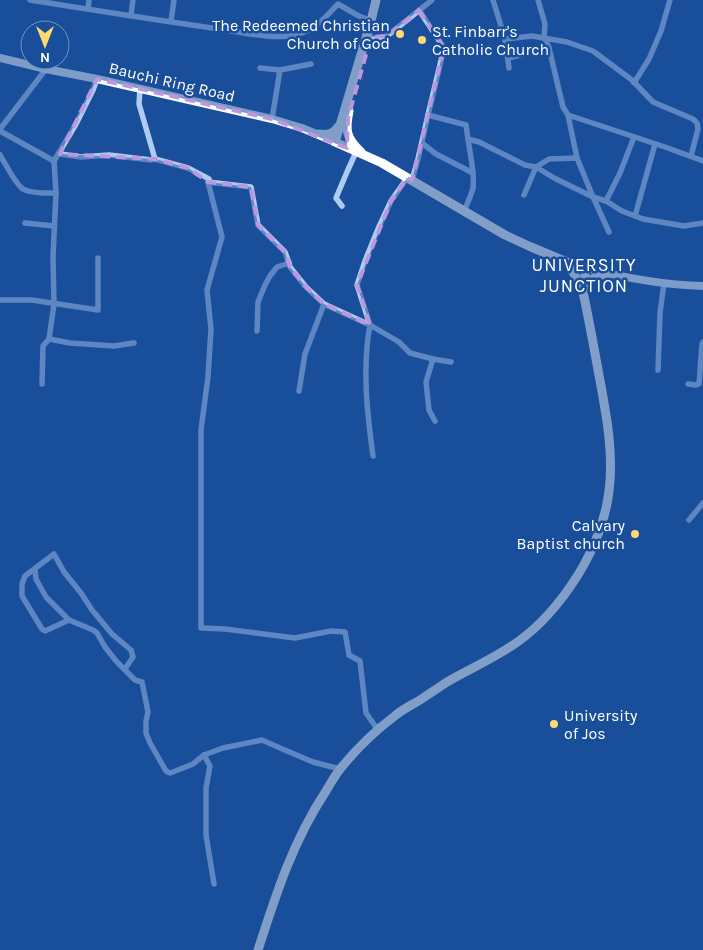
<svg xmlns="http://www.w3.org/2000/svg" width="703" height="950" font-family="Karla,sans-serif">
	<rect width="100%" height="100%" fill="#194e9a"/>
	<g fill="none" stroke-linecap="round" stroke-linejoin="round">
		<g stroke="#afcbf1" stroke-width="5.5">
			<path d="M 30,0 C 93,10 156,20 219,29 C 241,32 274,40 295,35 C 316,30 324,18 338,4 L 357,15 L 371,21"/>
			<polyline points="493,0 505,39 532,36 567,42 593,51 632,80 653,102 693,119 697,123 698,129 691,156"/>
			<polyline points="538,0 545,24 544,37 549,48 563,107 568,115 577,158 593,197 606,201 622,211 643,219 684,226 703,223"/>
			<polyline points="88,9 89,0"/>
			<polyline points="419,10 444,48 428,115 466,125 468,139 479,142 525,165 536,167 554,178 593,197 609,232"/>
			<polyline points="131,15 133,0"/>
			<polyline points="171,21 174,0"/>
			<polyline points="371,37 377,39 387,36 432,0"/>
			<polyline points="505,39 509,68"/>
			<polyline points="508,58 549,48"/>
			<polyline points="260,68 280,70"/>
			<polyline points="634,83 649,59 661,31 670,0"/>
			<polyline points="140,89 139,104 155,159 188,168 209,179 208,182 222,237 207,290 211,329 208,377 201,430 201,628 225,629 295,638 331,631 345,632 349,655 360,661 366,713 378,730"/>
			<polyline points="568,115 665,147 703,161"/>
			<polyline points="272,119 280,70 311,64"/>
			<polyline points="0,129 46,69"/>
			<polyline points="0,131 54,161"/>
			<polyline points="422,143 436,154 473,173"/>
			<polyline points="60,154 81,157 109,155 151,160 155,159"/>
			<path d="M 0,155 C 5,163 16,185 23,189 C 31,194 47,193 56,193"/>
			<polyline points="412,180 418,159 428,115"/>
			<polyline points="208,182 251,187 258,225 285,252 289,263"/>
			<polyline points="524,195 536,167 549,159 577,158"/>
			<polyline points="606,201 620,173 634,137"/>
			<polyline points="342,206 336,198 347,172 356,152"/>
			<path d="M 464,211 C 467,204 471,196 473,188 C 475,174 470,154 468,139"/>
			<polyline points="635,216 655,144"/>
			<polyline points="25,223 54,226"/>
			<polyline points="0,300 32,300 98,310 98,258"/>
			<polyline points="257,331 258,302 265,285 270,276 277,267 289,263 290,267 306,287 324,304"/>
			<polyline points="49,339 70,343 114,346 134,343"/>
			<polyline points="433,359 426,382 429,410 435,421"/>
			<polyline points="658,370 660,313 664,283"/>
			<polyline points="42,384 43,346 49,339 54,304 53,257 56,193 54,161 76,124 93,90 97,79"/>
			<polyline points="688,384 696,385 699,384 702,344 703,342"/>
			<polyline points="299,391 305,354 324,304 370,325 357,285 365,261 378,229 391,201 407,178"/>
			<path d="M 373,456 C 367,412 362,368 370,325 L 399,342 L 410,353 L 433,359 L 451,362"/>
			<polyline points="689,520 703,503"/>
			<polyline points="35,569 36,579 46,597 69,620 93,630 97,633 105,647 117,662 135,680 142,682 148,712 146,721 146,733 150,743 166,771 170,773 173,772 193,764 204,755 223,748 262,740 287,751 313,762 340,769"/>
			<polyline points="69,620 45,631 42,629 22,596 22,584 25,576 54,554 64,572 81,593 92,610 112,634 131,650 133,657 125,669"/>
			<polyline points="204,755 210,766 206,788 206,835 214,884"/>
		</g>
		<g stroke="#f9fbff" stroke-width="8">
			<polyline points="0,58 46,69 97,79 272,119 302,128 335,142"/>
			<path d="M 586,268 C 625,278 663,285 703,286"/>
		</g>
		<g stroke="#fff" stroke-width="9">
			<polyline points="376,0 371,21 335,142 382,163 505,235 531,247 567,262 586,268 583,290"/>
			<path d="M 349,111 C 345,130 346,138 361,152"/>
			<path d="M 318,134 C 326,135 333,135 338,127"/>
			<path d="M 584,287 C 590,279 597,275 608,274"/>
			<path d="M 258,950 C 276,894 293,841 326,791 C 331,783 335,775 341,768 C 357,748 376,730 396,715 C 403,709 412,705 420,700 C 429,694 438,688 447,682 C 468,670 490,660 510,647 C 534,632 554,610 570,587 C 589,560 605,525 609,491 C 614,453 606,413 599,375 C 594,348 589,320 583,292 L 580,284 L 567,262"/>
		</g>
	</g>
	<path d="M0 0H703V950H0ZM 419,10 L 444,48 L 412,180 L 407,178 L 391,201 L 357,285 L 370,325 L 324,304 L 306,287 L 290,267 L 285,252 L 258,225 L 251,187 L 208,182 L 188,168 L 155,159 L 60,154 L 97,79 L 272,119 L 347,148 L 348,118 L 371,37 L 387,36 Z" fill="#194e9a" fill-opacity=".55" fill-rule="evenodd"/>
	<path fill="none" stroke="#bd96df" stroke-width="4" stroke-dasharray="10 6" stroke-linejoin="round" d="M 419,10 L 444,48 L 412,180 L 407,178 L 391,201 L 357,285 L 370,325 L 324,304 L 306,287 L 290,267 L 285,252 L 258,225 L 251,187 L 208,182 L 188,168 L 155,159 L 60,154 L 97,79 L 272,119 L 347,148 L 348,118 L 371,37 L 387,36 Z"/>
	<g fill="#ffda6f" stroke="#194e9a" stroke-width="2">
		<circle cx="400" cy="34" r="5"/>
		<circle cx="422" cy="40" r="5"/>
		<circle cx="635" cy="534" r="5"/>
		<circle cx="554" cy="724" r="5"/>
	</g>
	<g text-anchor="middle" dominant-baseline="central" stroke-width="5" stroke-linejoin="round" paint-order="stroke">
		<g font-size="16" fill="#fff" stroke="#194e9a" text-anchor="end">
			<text x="390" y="25">The Redeemed Christian<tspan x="390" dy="18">Church of God</tspan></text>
			<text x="432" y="31" text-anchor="start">St. Finbarr's<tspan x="432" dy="18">Catholic Church</tspan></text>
			<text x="625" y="525">Calvary<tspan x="625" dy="18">Baptist church</tspan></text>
			<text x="564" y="715" text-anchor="start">University<tspan x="564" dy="18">of Jos</tspan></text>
		</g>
		<g font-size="16" fill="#fff" stroke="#194e9a">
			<text transform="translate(172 82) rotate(13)">Bauchi Ring Road</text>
		</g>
		<g font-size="18" letter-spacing="1" fill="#fff" stroke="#194e9a">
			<text x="584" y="265">UNIVERSITY<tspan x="584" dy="21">JUNCTION</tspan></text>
		</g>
	</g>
	<g transform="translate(45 45) rotate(180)"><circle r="24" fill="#194e9a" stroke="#7595c2"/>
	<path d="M0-4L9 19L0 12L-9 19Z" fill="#ffda6f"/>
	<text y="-8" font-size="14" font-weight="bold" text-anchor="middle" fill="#ffffff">N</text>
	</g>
</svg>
